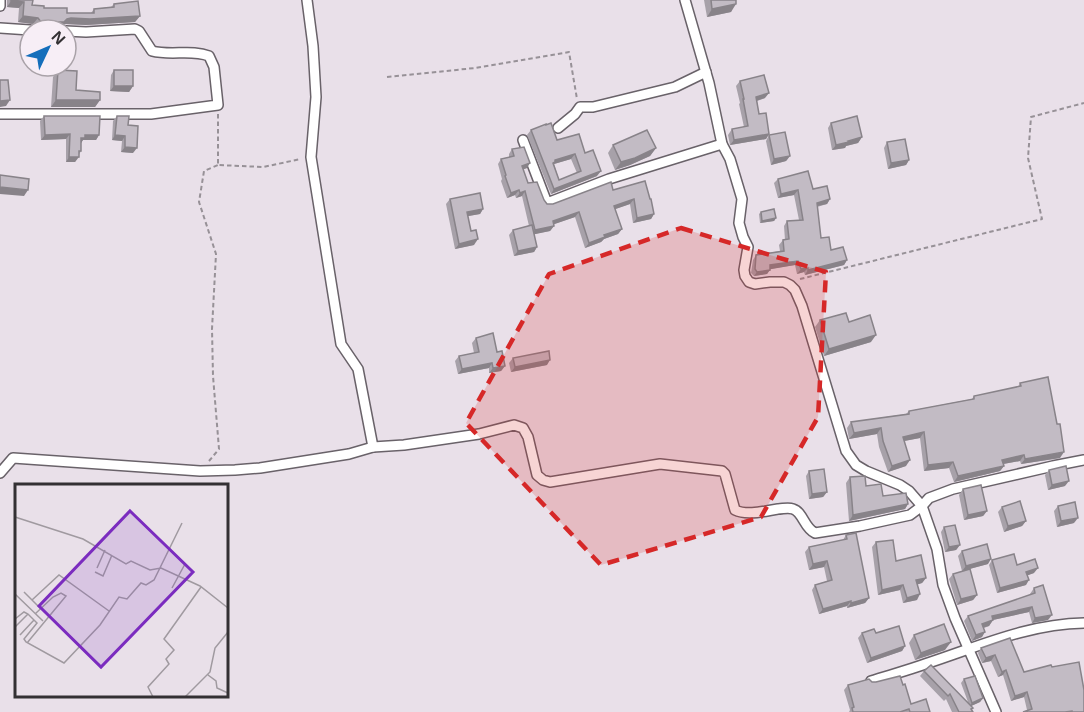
<svg xmlns="http://www.w3.org/2000/svg" width="1084" height="712" font-family="Arial,sans-serif">
	<rect width="100%" height="100%" fill="#e9e0e9"/>
	<g fill="none" stroke-linecap="round" stroke-linejoin="round">
		<defs>
			<g id="minor">
				<polyline points="307,0 313,46 316,97 311,157 341,344 358,369 373,447"/>
				<polyline points="685,0 709,83 722,144 730,159 742,199 739,223 743,237 748,247 744,270 745,276 749,282 755,284 770,282 784,282 790,285 795,290 802,306 846,451 856,465 866,471 900,485 909,491 922,506 937,549 943,585 955,618 996,712"/>
				<polyline points="0,6 0,0"/>
				<polyline points="0,28 30,30"/>
				<path d="M 0,114 L 151,114 L 218,105 L 214,67 L 209,56 C 192,49 171,56 152,51 L 139,31 L 135,29 L 86,32 L 66,31"/>
				<polyline points="558,128 575,114 580,107 593,107 675,87 706,72"/>
				<polyline points="523,140 547,203 609,179 722,144"/>
				<path d="M 0,473 L 13,458 L 200,471 L 235,470 L 260,468 L 349,454 L 373,447 L 404,445 L 479,434 L 514,425 L 523,428 L 528,437 L 537,475 L 543,480 L 550,482 L 660,464 L 722,471 L 725,474 L 735,510 C 747,516 765,511 778,509 C 783,509 788,507 793,509 C 803,512 804,528 815,533 L 860,526 L 910,515 L 922,506 L 929,498 L 953,489 L 1053,466 L 1084,460"/>
				<path d="M 871,681 C 890,675 909,670 928,663 C 980,646 1028,624 1084,623"/>
			</g>
		</defs>
		<use href="#minor" stroke="#696269" stroke-width="12"/>
		<g stroke="#979197" stroke-width="2" stroke-dasharray="4.5 3" stroke-linecap="butt">
			<polyline points="387,77 475,68 569,52 577,99"/>
			<polyline points="218,114 218,165 263,167 301,159"/>
			<polyline points="800,279 1042,219 1028,158 1031,117 1084,103"/>
			<polyline points="209,461 219,449 213,376 212,329 216,254 199,202 204,171 218,165"/>
		</g>
		<use href="#minor" stroke="#fff" stroke-width="9"/>
	</g>
	<g fill="#a7a1a9" fill-rule="evenodd">
		<polygon points="7,0 33,0 32,5 67,13 91,13 94,9 111,7 114,4 140,16 135,22 86,25 66,24 62,25 60,28 36,29 33,24 18,22 19,8 7,7"/>
		<polygon points="704,0 736,0 731,12 707,17"/>
		<polygon points="58,70 76,90 100,100 95,107 51,107 53,77"/>
		<polygon points="114,70 133,86 129,92 110,91 111,75"/>
		<polygon points="740,81 765,98 757,101 759,114 769,134 766,139 730,145 728,135 732,129 744,127 739,104 740,103 736,86"/>
		<polygon points="44,116 99,135 96,140 83,140 81,143 81,151 75,162 66,162 66,139 41,140 40,121"/>
		<polygon points="117,116 133,153 121,152 122,141 112,140 113,121"/>
		<polygon points="831,123 862,137 858,143 846,146 845,148 832,150 828,128"/>
		<path d="M 531,130 L 557,140 L 585,153 L 597,176 L 551,194 L 527,135 ZM 571,159 L 577,173 L 559,180 L 554,164 Z"/>
		<polygon points="769,135 790,156 786,161 771,165 766,141"/>
		<polygon points="887,142 909,160 906,165 888,169 884,148"/>
		<polygon points="613,145 656,148 650,156 630,165 615,170 608,153"/>
		<polygon points="512,149 527,168 523,169 528,183 547,204 553,204 613,190 645,181 654,214 651,219 633,223 630,204 615,209 622,229 618,234 604,239 601,242 585,248 575,217 554,224 554,226 550,231 534,234 537,247 534,252 514,256 509,235 513,230 529,226 522,196 516,198 515,195 507,198 501,181 502,179 498,164 501,159 509,157 509,154"/>
		<polygon points="778,179 813,189 830,199 827,204 817,207 821,238 831,250 847,260 844,265 805,275 804,272 797,274 795,265 770,269 767,274 754,276 751,273 753,260 756,255 780,251 779,245 783,240 785,240 784,226 787,221 799,220 794,195 778,198 774,183"/>
		<polygon points="450,199 483,209 480,214 468,216 474,245 455,249 446,204"/>
		<polygon points="761,212 776,218 774,221 760,223 759,214"/>
		<polygon points="820,320 849,322 871,342 824,356 815,327"/>
		<polygon points="476,338 497,352 505,366 501,371 489,373 489,368 458,374 455,361 459,356 474,353 472,343"/>
		<polygon points="513,358 547,365 511,372 509,363"/>
		<polygon points="1020,383 1060,458 1021,464 1020,461 1003,464 1004,466 1000,471 954,482 949,468 924,471 920,438 904,441 906,466 888,472 879,447 877,434 849,439 847,428 851,422 906,414 909,411 972,399 974,396 1018,387"/>
		<polygon points="1049,470 1065,486 1048,490 1045,475"/>
		<polygon points="809,471 827,492 823,497 809,499 806,476"/>
		<polygon points="850,477 866,486 883,496 908,504 905,509 849,521 846,483"/>
		<polygon points="963,489 987,511 983,516 964,520 959,495"/>
		<polygon points="1058,506 1074,523 1057,527 1054,511"/>
		<polygon points="1002,507 1026,521 1022,526 1004,532 998,512"/>
		<polygon points="944,527 960,545 956,550 945,552 941,532"/>
		<polygon points="846,535 869,598 865,603 847,608 847,606 819,614 812,590 815,585 827,581 824,567 809,570 805,552 809,547 843,540"/>
		<polygon points="876,542 896,561 926,578 922,583 918,584 917,600 903,603 900,590 878,595 872,547"/>
		<polygon points="962,551 988,564 962,571 958,556"/>
		<polygon points="992,560 1017,565 1034,573 1028,575 1026,585 997,593 989,565"/>
		<polygon points="953,574 977,595 973,600 957,605 949,579"/>
		<polygon points="1034,588 1048,620 1032,623 1029,612 993,620 989,626 984,628 982,637 972,641 964,621 968,616 1030,595 1030,594"/>
		<polygon points="862,633 876,633 905,646 902,651 867,663 858,638"/>
		<polygon points="914,635 945,650 915,660 909,643"/>
		<polygon points="981,648 1024,672 1052,667 1084,712 1023,712 1027,710 1024,697 1011,701 1003,675 998,677 991,661 982,663 978,653"/>
		<polygon points="924,671 968,702 961,683 964,679 983,698 980,702 971,706 973,712 952,712 946,699 944,701 920,676"/>
		<polygon points="872,682 903,685 911,704 930,712 849,712 850,710 844,690 848,685"/>
	</g>
	<g fill="#888389">
		<polygon points="11,1 24,2 19,8 7,7"/>
		<polygon points="736,4 731,12 707,17 712,9"/>
		<polygon points="23,16 38,18 33,24 18,22"/>
		<polygon points="140,16 135,22 86,25 66,24 62,25 60,28 36,29 41,22 71,18"/>
		<polygon points="114,86 133,86 129,92 110,91"/>
		<polygon points="769,93 765,98 753,102 756,97"/>
		<polygon points="10,100 6,106 0,107 0,101"/>
		<polygon points="56,100 100,100 95,107 51,107"/>
		<polygon points="70,134 66,139 41,140 45,135"/>
		<polygon points="769,134 766,139 730,145 734,140"/>
		<polygon points="85,135 99,135 96,140 83,140 81,143 81,138"/>
		<polygon points="115,135 125,136 122,141 112,140"/>
		<polygon points="862,137 858,143 846,146 845,148 832,150 836,145"/>
		<polygon points="125,147 137,148 133,153 121,152"/>
		<polygon points="656,148 650,156 630,165 615,170 621,162"/>
		<polygon points="575,154 571,159 554,164 552,167 555,160"/>
		<polygon points="790,156 786,161 771,165 774,159"/>
		<polygon points="69,157 79,157 75,162 66,162"/>
		<polygon points="909,160 906,165 888,169 891,163"/>
		<polygon points="530,163 527,168 519,171 522,166"/>
		<polygon points="601,171 597,176 551,194 554,189"/>
		<polygon points="0,187 28,190 24,196 0,194"/>
		<polygon points="519,190 515,195 507,198 511,193"/>
		<polygon points="798,190 794,195 778,198 781,194"/>
		<polygon points="525,191 522,196 516,198 520,193"/>
		<polygon points="634,199 630,204 610,211 614,206"/>
		<polygon points="830,199 827,204 813,207 817,203"/>
		<polygon points="483,209 480,214 463,217 467,212"/>
		<polygon points="579,212 575,217 549,226 553,221"/>
		<polygon points="654,214 651,219 633,223 637,218"/>
		<polygon points="776,218 774,221 760,223 762,221"/>
		<polygon points="554,226 550,231 531,235 535,230"/>
		<polygon points="622,229 618,234 604,239 601,242 585,248 589,243 604,235"/>
		<polygon points="478,239 474,245 455,249 459,244"/>
		<polygon points="537,247 534,252 514,256 518,251"/>
		<polygon points="847,260 844,265 805,275 808,270"/>
		<polygon points="798,261 795,265 766,270 770,265"/>
		<polygon points="808,268 804,272 797,274 801,269"/>
		<polygon points="770,270 767,274 754,276 757,272"/>
		<polygon points="876,335 871,342 824,356 829,349"/>
		<polygon points="550,360 547,365 511,372 515,367"/>
		<polygon points="492,363 489,368 458,374 462,369"/>
		<polygon points="505,366 501,371 489,373 493,368"/>
		<polygon points="881,428 877,434 849,439 854,433"/>
		<polygon points="924,432 920,438 899,442 903,437"/>
		<polygon points="1064,452 1060,458 1021,464 1025,459"/>
		<polygon points="1024,455 1020,461 998,465 1002,460"/>
		<polygon points="910,460 906,466 888,472 892,466"/>
		<polygon points="953,462 949,468 924,471 928,465"/>
		<polygon points="1004,466 1000,471 954,482 958,476"/>
		<polygon points="1069,481 1065,486 1048,490 1052,485"/>
		<polygon points="827,492 823,497 809,499 812,494"/>
		<polygon points="908,504 905,509 849,521 853,515"/>
		<polygon points="987,511 983,516 964,520 968,515"/>
		<polygon points="1078,518 1074,523 1057,527 1061,521"/>
		<polygon points="1026,521 1022,526 1004,532 1008,526"/>
		<polygon points="960,545 956,550 945,552 949,547"/>
		<polygon points="991,559 988,564 962,571 966,566"/>
		<polygon points="827,561 824,567 809,570 813,564"/>
		<polygon points="1038,568 1034,573 1023,577 1026,572"/>
		<polygon points="926,578 922,583 913,586 916,580"/>
		<polygon points="1029,580 1026,585 997,593 1000,588"/>
		<polygon points="903,585 900,590 878,595 882,590"/>
		<polygon points="920,594 917,600 903,603 907,598"/>
		<polygon points="977,595 973,600 957,605 961,599"/>
		<polygon points="869,598 865,603 847,608 851,603"/>
		<polygon points="851,601 847,606 819,614 823,609"/>
		<polygon points="1032,607 1029,612 988,621 992,616"/>
		<polygon points="1052,615 1048,620 1032,623 1035,618"/>
		<polygon points="993,620 989,626 978,629 982,624"/>
		<polygon points="985,632 982,637 972,641 976,635"/>
		<polygon points="951,642 945,650 915,660 921,653"/>
		<polygon points="905,646 902,651 867,663 871,658"/>
		<polygon points="995,655 991,661 982,663 986,658"/>
		<polygon points="1006,670 1003,675 998,677 1002,672"/>
		<polygon points="1027,692 1024,697 1011,701 1015,696"/>
		<polygon points="983,698 980,702 969,707 972,703"/>
	</g>
	<g fill="#c2bbc4" stroke="#888389" stroke-width="1.5" fill-rule="evenodd">
		<polygon points="11,0 33,0 32,5 44,6 44,8 67,8 67,13 94,13 94,9 114,7 114,4 138,1 140,16 90,19 71,18 67,19 64,22 41,22 38,18 23,16 24,2 11,1"/>
		<polygon points="711,0 736,0 736,4 712,9"/>
		<polygon points="58,70 77,71 76,90 100,92 100,100 56,100"/>
		<rect x="114" y="70" width="19" height="16"/>
		<polygon points="764,75 769,93 756,97 759,114 766,113 769,134 734,140 732,129 748,126 743,99 744,99 740,81"/>
		<polygon points="0,80 8,80 10,100 0,101"/>
		<polygon points="44,116 100,116 99,135 85,135 85,138 81,138 81,151 79,151 79,157 69,157 70,134 45,135"/>
		<polygon points="117,116 129,116 128,125 138,126 137,148 125,147 125,136 115,135"/>
		<polygon points="857,116 862,137 848,141 849,142 836,145 831,123"/>
		<path d="M 551,123 L 557,140 L 579,134 L 585,153 L 593,150 L 601,171 L 554,189 L 531,130 L 546,124 L 546,125 ZM 575,154 L 581,171 L 559,180 L 553,163 L 555,162 L 555,160 Z"/>
		<polygon points="647,130 656,148 635,158 621,162 613,145"/>
		<polygon points="785,132 790,156 774,159 769,135"/>
		<polygon points="905,139 909,160 891,163 887,142"/>
		<polygon points="524,147 530,163 522,166 528,183 537,182 544,200 547,204 553,204 611,182 613,190 645,181 650,199 651,199 654,214 637,218 634,199 614,206 622,229 604,235 605,237 589,243 579,212 553,221 554,226 535,230 525,191 520,193 519,190 511,193 505,176 506,175 501,159 514,156 512,149"/>
		<polygon points="808,171 813,189 827,186 830,199 817,203 821,238 829,237 831,250 843,247 847,260 808,270 808,268 801,269 798,261 770,265 770,270 757,272 755,269 756,255 784,251 783,240 789,239 787,221 803,220 798,190 781,194 778,179"/>
		<polygon points="0,175 29,179 28,190 0,187"/>
		<polygon points="480,193 483,209 467,212 471,231 476,230 478,239 459,244 450,199"/>
		<polygon points="774,209 776,218 762,221 761,212"/>
		<polygon points="532,225 537,247 518,251 513,230"/>
		<polygon points="846,313 849,322 870,315 876,335 829,349 820,320"/>
		<polygon points="493,333 497,352 502,351 505,366 493,368 492,363 462,369 459,356 479,352 476,338"/>
		<polygon points="549,351 550,360 515,367 513,358"/>
		<polygon points="1048,377 1057,424 1060,424 1064,452 1025,459 1024,455 1002,460 1004,466 958,476 953,462 928,465 924,432 903,437 910,460 892,466 883,441 881,428 854,433 851,422 909,414 909,411 974,399 974,396 1021,386 1020,383"/>
		<polygon points="1066,466 1069,481 1052,485 1049,470"/>
		<polygon points="824,469 827,492 812,494 809,471"/>
		<polygon points="865,476 866,486 881,484 883,496 906,493 908,504 853,515 850,477"/>
		<polygon points="981,485 987,511 968,515 963,489"/>
		<polygon points="1020,501 1026,521 1008,526 1002,507"/>
		<polygon points="1075,502 1078,518 1061,521 1058,506"/>
		<polygon points="955,525 960,545 949,547 944,527"/>
		<polygon points="856,533 869,598 851,603 851,601 823,609 815,585 832,580 827,561 813,564 809,547 847,539 846,535"/>
		<polygon points="893,540 896,561 921,555 926,578 916,580 920,594 907,598 903,585 882,590 876,542"/>
		<polygon points="987,544 991,559 966,566 962,551"/>
		<polygon points="1014,554 1017,565 1035,559 1038,568 1026,572 1029,580 1000,588 992,560"/>
		<polygon points="970,569 977,595 961,599 953,574"/>
		<polygon points="1043,585 1052,615 1035,618 1032,607 992,616 993,620 982,624 985,632 976,635 968,616 1035,593 1034,588"/>
		<polygon points="944,624 951,642 921,653 914,635"/>
		<polygon points="899,626 905,646 871,658 862,633 874,629 876,633"/>
		<polygon points="1010,638 1024,672 1051,665 1052,667 1079,662 1084,690 1084,712 1072,712 1072,711 1065,712 1023,712 1032,709 1027,692 1015,696 1006,670 1002,672 995,655 986,658 981,648"/>
		<polygon points="931,665 973,708 971,709 973,712 959,712 950,694 948,696 924,671"/>
		<polygon points="900,676 903,685 905,684 911,704 926,699 930,712 910,712 909,709 900,712 853,712 852,708 854,707 848,685 869,679 872,682 876,682"/>
		<polygon points="975,676 983,698 972,703 964,679"/>
	</g>
	<path fill="#d62828" fill-opacity="0.2" stroke="#d62828" stroke-width="4.5" stroke-dasharray="12 8" stroke-linejoin="round" d="M 681,228 L 826,272 L 818,417 L 761,517 L 601,565 L 466,423 L 549,274 Z"/>
	<g transform="translate(15 484)">
		<rect width="213" height="213" fill="#e9e0e9"/>
		<path fill="none" stroke="#a09aa0" stroke-width="1.5" d="M 0,33 L 68,55 L 111,80 L 116,77 L 135,86 L 146,84 L 185,102 L 213,124M 82,84 L 90,66M 80,88 L 88,92 L 97,71M 157,104 L 170,80M 9,108 L 26,125M 0,110 L 28,137M 17,116 L 44,91 L 94,127M 0,135 L 9,128 L 13,130 L 22,139 L 9,155 L 11,158 L 49,179 L 85,141 L 104,113 L 112,115 L 126,99 L 131,101 L 139,96 L 167,39M 0,143 L 13,130M 5,151 L 19,136M 12,159 L 51,112 L 46,109 L 38,113 L 20,130M 193,191 L 201,197 L 202,204 L 213,209M 138,213 L 133,203 L 154,180 L 151,175 L 159,166 L 149,155 L 186,103M 170,213 L 195,188 L 200,164 L 213,148"/>
		<path fill="#7b2cbf" fill-opacity="0.15" stroke="#7b2cbf" stroke-width="3" d="M 115,27 L 178,88 L 86,183 L 24,122 Z"/>
		<rect width="213" height="213" fill="none" stroke="#333033" stroke-width="3"/>
	</g>
	<g transform="translate(48 48) rotate(46)"><circle r="28" fill="#f7eef6" stroke="#a9a2a8" stroke-width="1.5"/>
	<path d="M0-4.5L10 22L0 15L-10 22Z" fill="#146ebb"/>
	<text y="-9" font-size="16" font-weight="bold" text-anchor="middle" fill="#333033">N</text>
	</g>
</svg>
